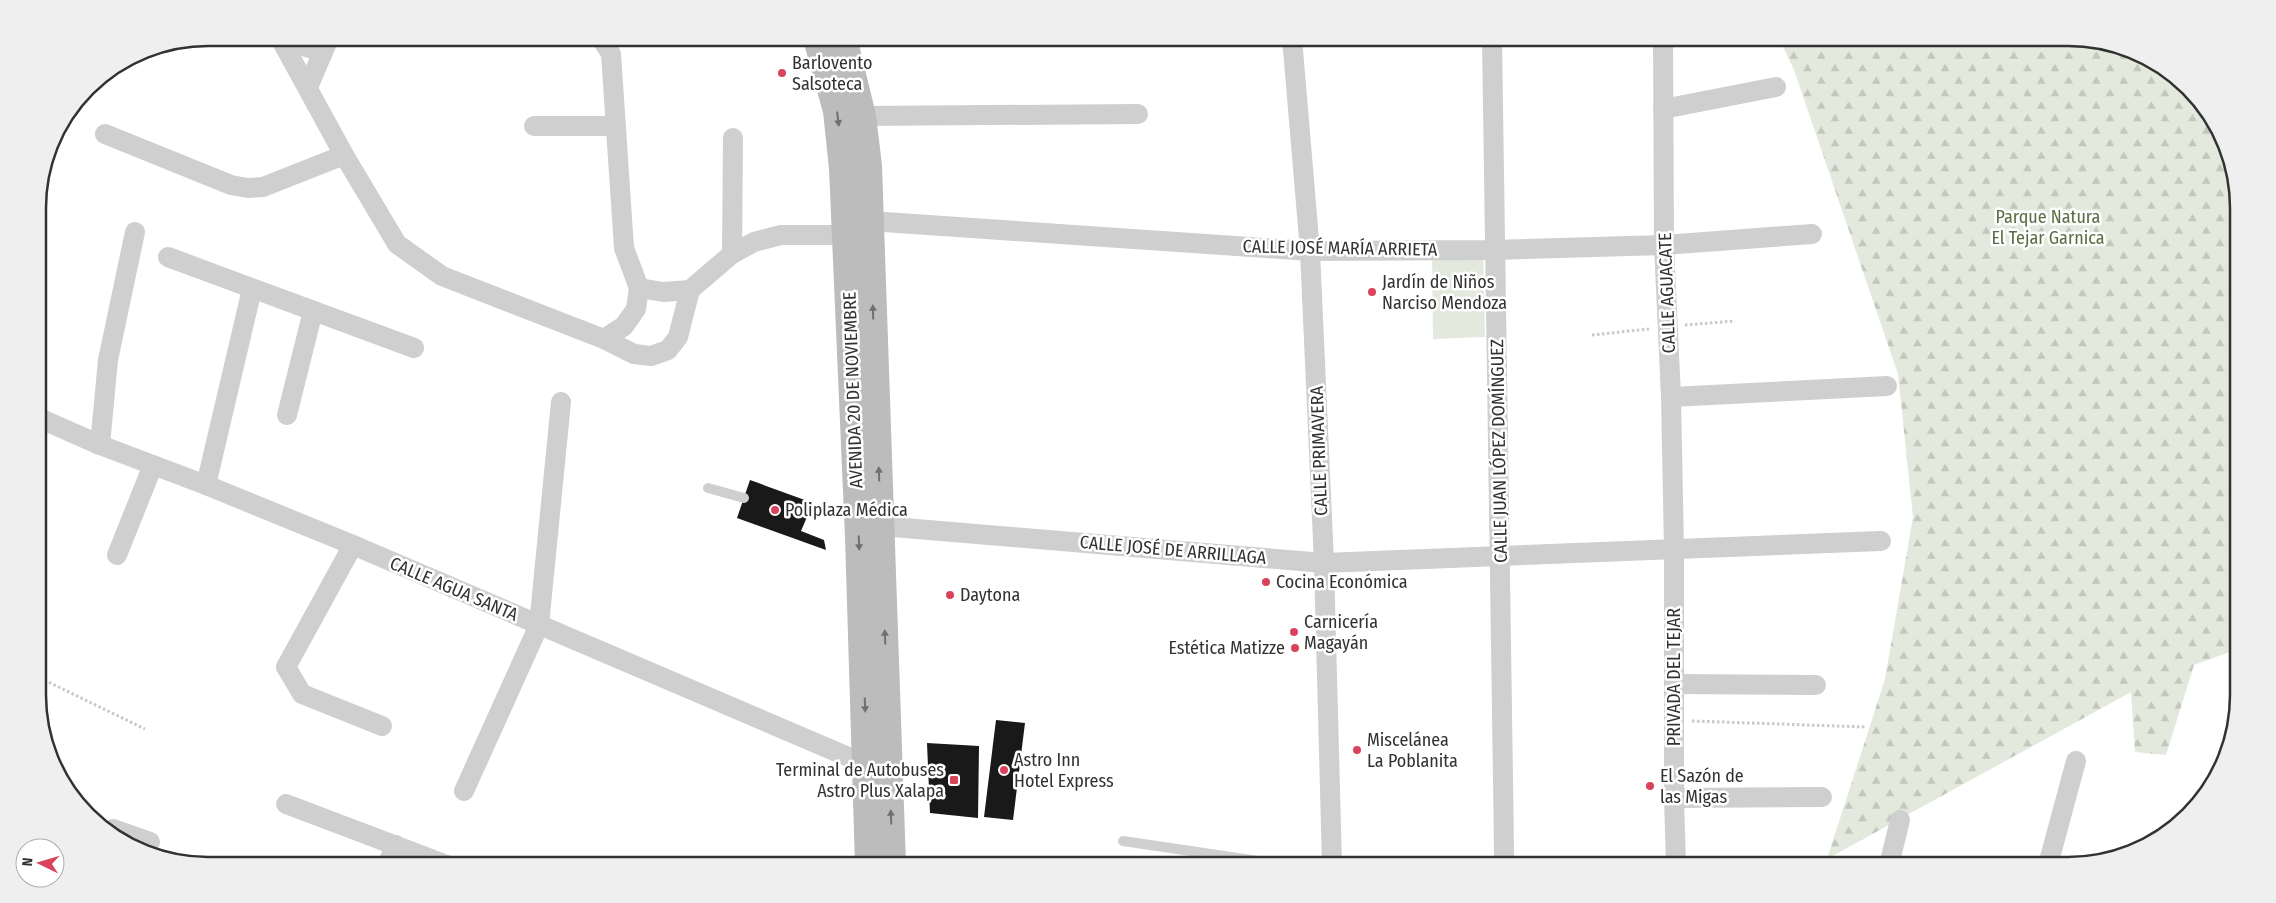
<svg xmlns="http://www.w3.org/2000/svg" width="2276" height="903" font-family="'Fira Sans Condensed',sans-serif">
	<defs>
		<pattern id="forest-firs" width="22" height="20" patternUnits="userSpaceOnUse" patternTransform="scale(1.25)"><rect width="22" height="20" fill="#e3e9dc"/><path d="M5 1l3.5 6h-7zM16 11l3.5 6h-7z" fill="#c3c8bd"/></pattern>
	</defs>
	<rect width="100%" height="100%" fill="#fff"/>
	<polygon fill="#e3e9dc" points="1483,245 1485,337 1433,339 1432,246"/>
	<polygon fill="url(#forest-firs)" points="1779,38 2068,38 2123,47 2196,96 2221,133 2237,186 2238,649 2194,665 2166,755 2135,752 2131,692 1827,859 1885,679 1913,517 1898,374 1794,70"/>
	<g fill="#191919">
		<polygon points="732,38 751,38 752,46"/>
		<polygon points="750,480 813,503 801,531 824,540 826,550 737,518"/>
		<polygon points="996,720 1025,723 1013,820 984,817"/>
		<polygon points="927,743 979,746 978,818 930,813"/>
	</g>
	<g fill="none" stroke-linecap="round" stroke-linejoin="round">
		<g stroke="#c9c9c9" stroke-width="3" stroke-dasharray="2.5 2.5" stroke-linecap="butt">
			<polyline points="1685,325 1735,321"/>
			<polyline points="1592,335 1649,329"/>
			<polyline points="40,678 145,729"/>
			<polyline points="1692,721 1866,727"/>
		</g>
		<g stroke="#cfcfcf" stroke-width="10">
			<polyline points="708,488 744,498"/>
			<polyline points="1123,841 1286,865"/>
		</g>
		<g stroke="#cfcfcf" stroke-width="20">
			<polyline points="278,38 322,52"/>
			<polyline points="280,38 344,155 397,244 442,276 604,339 634,354 651,356 668,350 678,337 690,290 732,254 754,242 781,235 846,235"/>
			<polyline points="601,38 611,54 624,248 639,288 636,309 624,326 604,339"/>
			<polyline points="1292,38 1310,251 1324,563 1332,865"/>
			<path d="M 1492,38 C 1494,313 1502,589 1504,865"/>
			<polyline points="1663,38 1664,245 1671,397 1674,549 1674,798 1676,865"/>
			<polyline points="308,87 329,38"/>
			<polyline points="1663,109 1776,87"/>
			<polyline points="862,116 1138,114"/>
			<polyline points="534,126 616,126"/>
			<polyline points="105,134 231,185 248,188 263,187 344,155"/>
			<polyline points="869,221 1310,251 1494,250 1664,245 1812,234"/>
			<polyline points="732,254 733,138"/>
			<polyline points="168,257 414,348"/>
			<polyline points="639,288 663,292 690,290"/>
			<polyline points="1671,397 1887,386"/>
			<polyline points="287,415 313,311"/>
			<polyline points="39,418 100,445 206,485 353,545 867,765"/>
			<polyline points="100,445 108,360 135,232"/>
			<polyline points="206,485 252,289"/>
			<polyline points="881,526 1324,563 1881,541"/>
			<polyline points="353,545 286,667 302,694 382,726"/>
			<polyline points="117,555 153,465"/>
			<polyline points="1674,684 1816,685"/>
			<polyline points="464,791 539,625 561,402"/>
			<polyline points="1674,798 1822,797"/>
			<polyline points="286,804 447,865"/>
			<polyline points="113,829 150,842"/>
			<polyline points="387,865 396,845"/>
			<polyline points="1889,865 1900,820"/>
			<polyline points="2048,865 2076,761"/>
		</g>
		<g stroke="#bcbcbc" stroke-width="28">
			<polyline points="817,38 837,111 843,168 859,537 869,865"/>
			<polyline points="843,38 862,116 868,166 892,865"/>
		</g>
	</g>
	<defs><path id="oneway-solid" d="M-6-.8H1V-3.2L6.5 0L1 3.2V.8H-6Z" transform="scale(1.25)"/></defs>
	<g fill="#707070">
		<use href="#oneway-solid" transform="translate(838 119) rotate(83)"/>
		<use href="#oneway-solid" transform="translate(873 312) rotate(-92)"/>
		<use href="#oneway-solid" transform="translate(879 474) rotate(-92)"/>
		<use href="#oneway-solid" transform="translate(859 543) rotate(88)"/>
		<use href="#oneway-solid" transform="translate(885 637) rotate(-92)"/>
		<use href="#oneway-solid" transform="translate(865 705) rotate(88)"/>
		<use href="#oneway-solid" transform="translate(891 817) rotate(-92)"/>
	</g>
	<g fill="#da435c" stroke="#fff" stroke-width="2">
		<circle cx="782" cy="73" r="5"/>
		<circle cx="1372" cy="292" r="5"/>
		<circle cx="775" cy="510" r="5"/>
		<circle cx="1266" cy="582" r="5"/>
		<circle cx="950" cy="595" r="5"/>
		<circle cx="1294" cy="632" r="5"/>
		<circle cx="1295" cy="648" r="5"/>
		<circle cx="1357" cy="750" r="5"/>
		<circle cx="1004" cy="770" r="5"/>
		<rect x="949" y="775" width="10" height="10" rx="2.5"/>
		<circle cx="1650" cy="786" r="5"/>
	</g>
	<g text-anchor="middle" dominant-baseline="central" stroke-width="5" stroke-linejoin="round" paint-order="stroke">
		<g font-size="18" fill="#323232" stroke="#fff" text-anchor="start">
			<text x="792" y="63">Barlovento<tspan x="792" dy="21">Salsoteca</tspan></text>
			<text x="1382" y="282">Jardín de Niños<tspan x="1382" dy="21">Narciso Mendoza</tspan></text>
			<text x="785" y="510">Poliplaza Médica</text>
			<text x="1276" y="582">Cocina Económica</text>
			<text x="960" y="595">Daytona</text>
			<text x="1304" y="622">Carnicería<tspan x="1304" dy="21">Magayán</tspan></text>
			<text x="1285" y="648" text-anchor="end">Estética Matizze</text>
			<text x="1367" y="740">Miscelánea<tspan x="1367" dy="21">La Poblanita</tspan></text>
			<text x="1014" y="760">Astro Inn<tspan x="1014" dy="21">Hotel Express</tspan></text>
			<text x="944" y="770" text-anchor="end">Terminal de Autobuses<tspan x="944" dy="21">Astro Plus Xalapa</tspan></text>
			<text x="1660" y="776">El Sazón de<tspan x="1660" dy="21">las Migas</tspan></text>
		</g>
		<g font-size="18" fill="#596c42" stroke="#fff">
			<text x="2048" y="217">Parque Natura<tspan x="2048" dy="21">El Tejar Garnica</tspan></text>
		</g>
		<g font-size="18" fill="#323232" stroke="#fff">
			<text transform="translate(1340 248) rotate(1)">CALLE JOSÉ MARÍA ARRIETA</text>
			<text transform="translate(1667 293) rotate(-92)">CALLE AGUACATE</text>
			<text transform="translate(853 390) rotate(-92)">AVENIDA 20 DE NOVIEMBRE</text>
			<text transform="translate(1319 451) rotate(-92)">CALLE PRIMAVERA</text>
			<text transform="translate(1499 451) rotate(-91)">CALLE JUAN LÓPEZ DOMÍNGUEZ</text>
			<text transform="translate(1173 550) rotate(5)">CALLE JOSÉ DE ARRILLAGA</text>
			<text transform="translate(454 589) rotate(23)">CALLE AGUA SANTA</text>
			<text transform="translate(1674 677) rotate(-90)">PRIVADA DEL TEJAR</text>
		</g>
	</g>
	<path d="M0 0H2276V903H0ZM208 46H2068A162 162 0 0 1 2230 208V695A162 162 0 0 1 2068 857H208A162 162 0 0 1 46 695V208A162 162 0 0 1 208 46Z" fill="#efefef" fill-rule="evenodd"/>
	<path fill="none" stroke="#323232" stroke-width="2.5" d="M208 46H2068A162 162 0 0 1 2230 208V695A162 162 0 0 1 2068 857H208A162 162 0 0 1 46 695V208A162 162 0 0 1 208 46Z"/>
	<g transform="translate(40 863) rotate(275)"><circle r="24" fill="#ffffff" stroke="#adadad"/>
	<path d="M0-4L9 19L0 12L-9 19Z" fill="#da435c"/>
	<text y="-8" font-size="14" font-weight="bold" text-anchor="middle" fill="#323232">N</text>
	</g>
</svg>
